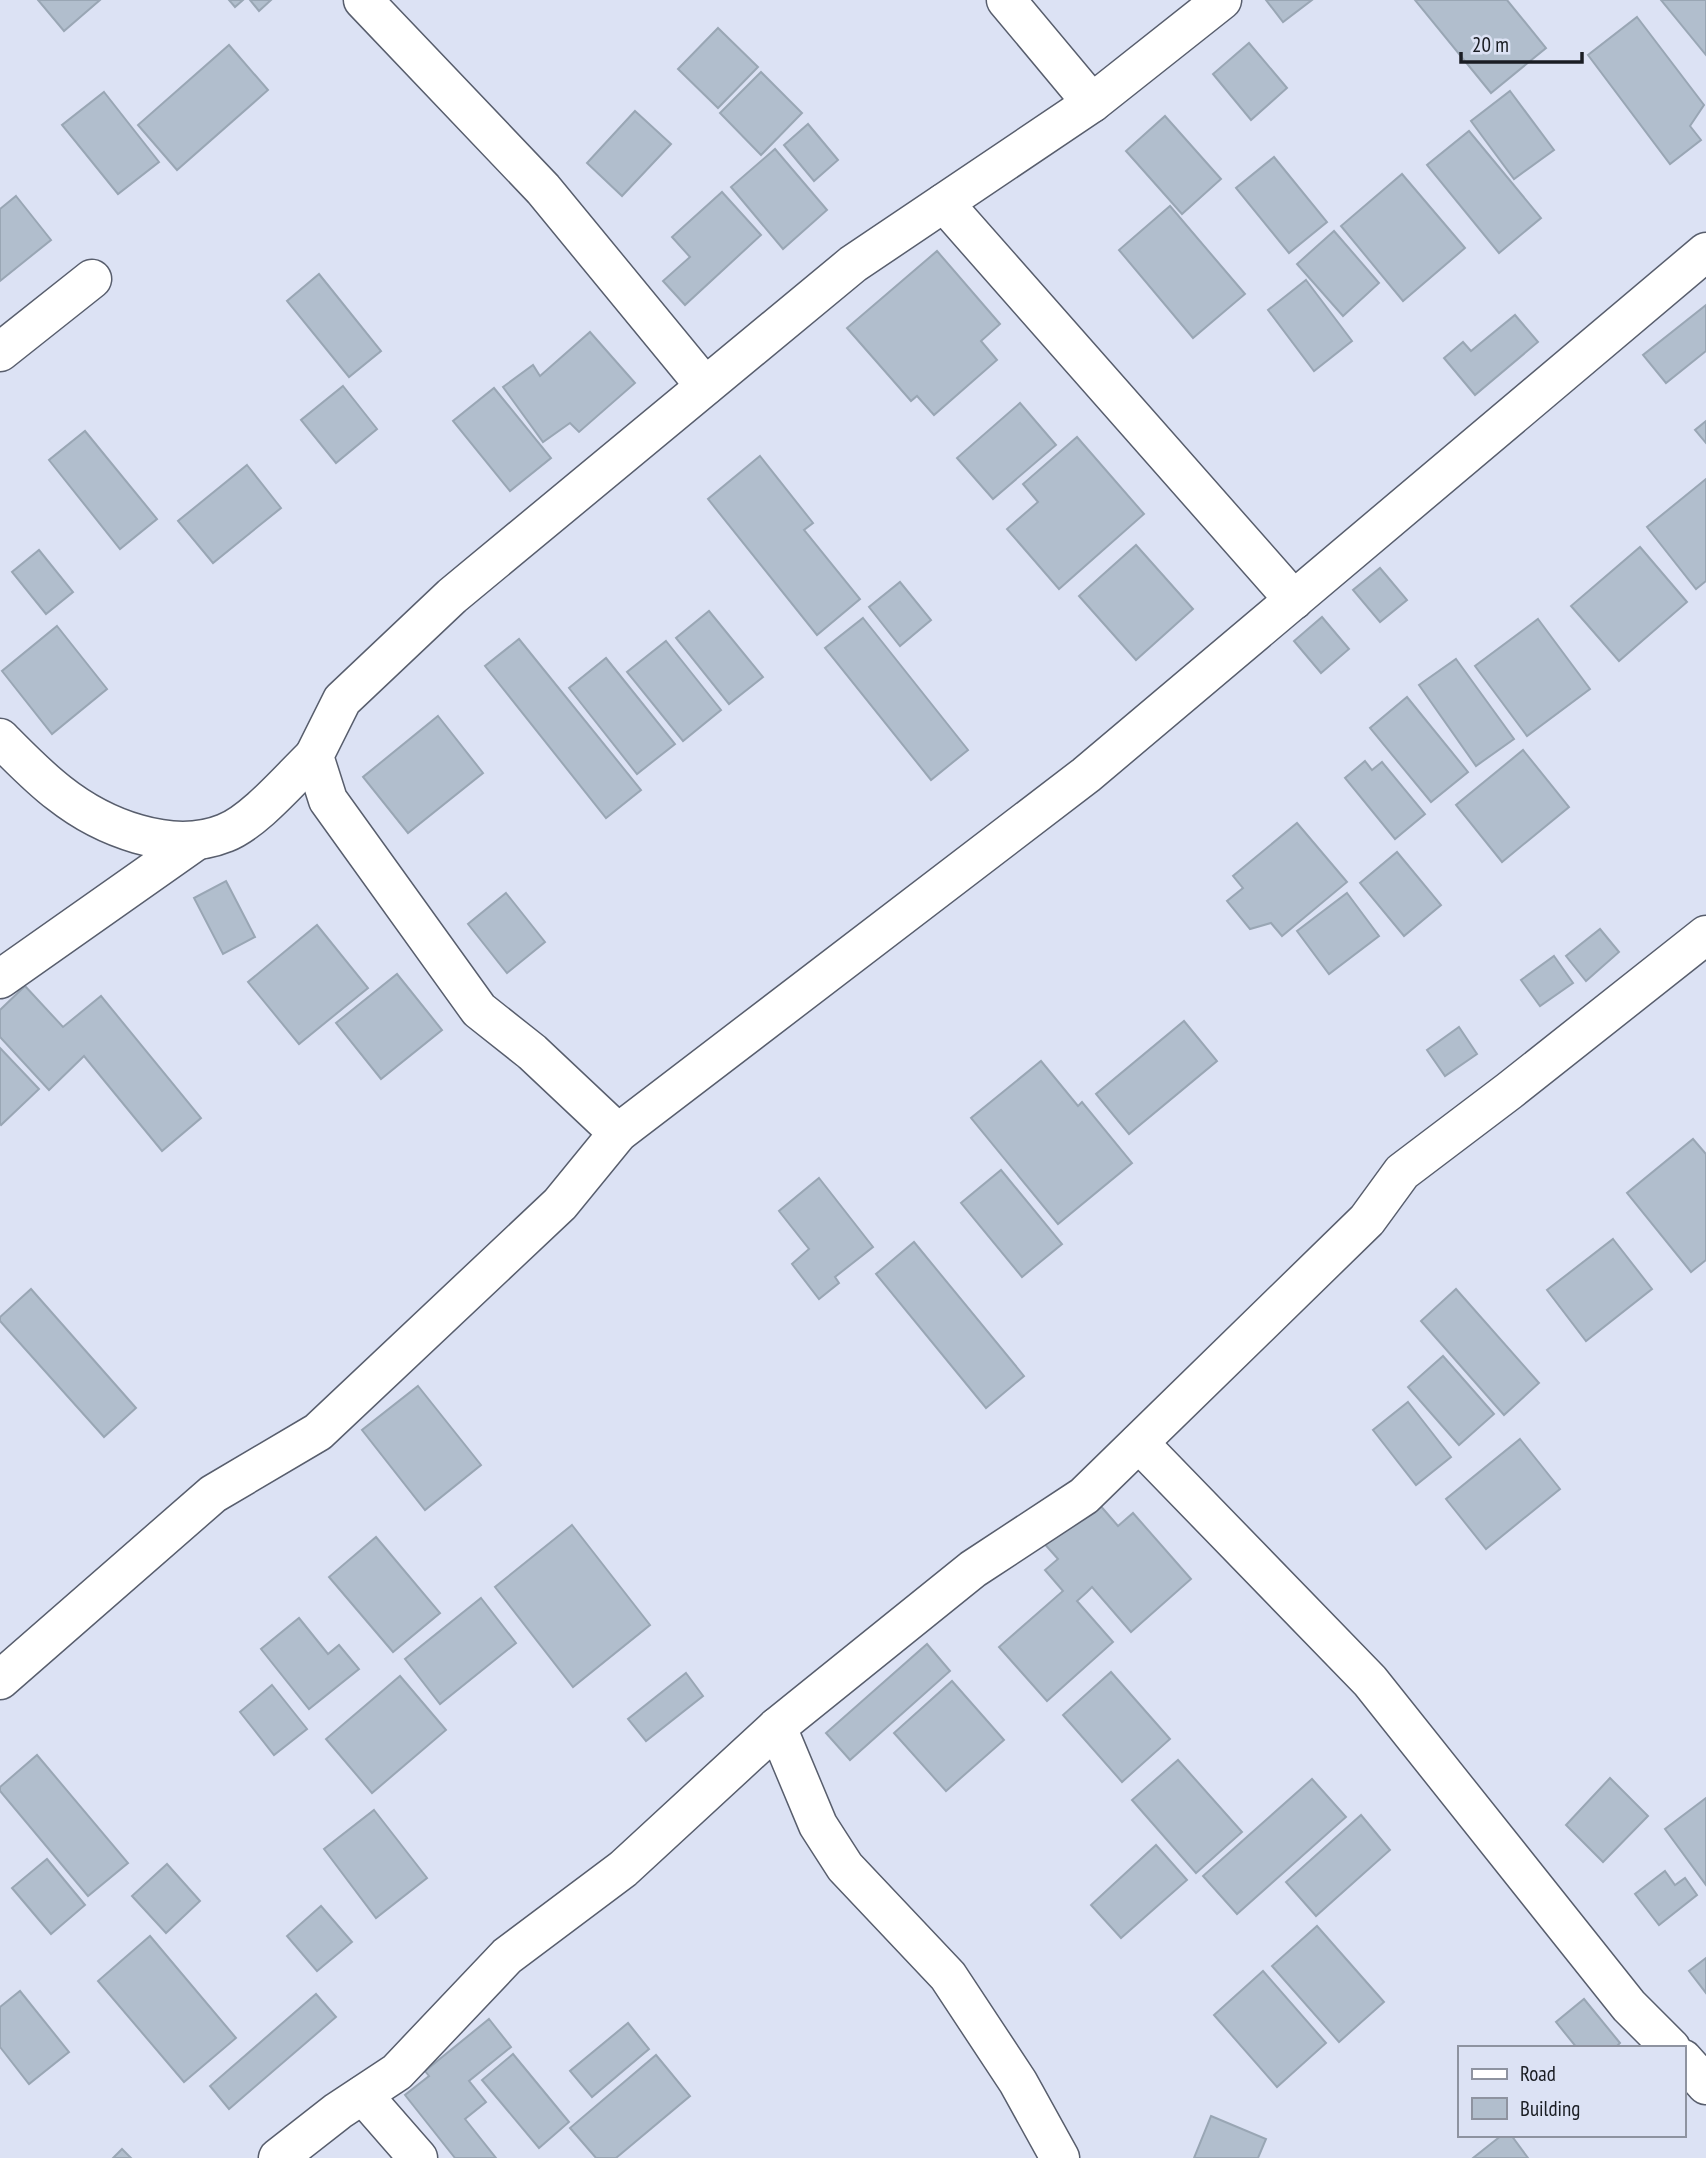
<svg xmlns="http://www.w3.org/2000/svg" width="1706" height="2158" font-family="'PT Sans Narrow',sans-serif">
	<rect width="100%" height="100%" fill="#dce2f4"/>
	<g fill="#b1becd" stroke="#99a6b4" stroke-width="2">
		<polygon points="38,0 100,0 64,31"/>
		<polygon points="229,0 243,0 235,7"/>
		<polygon points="250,0 271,0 259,11"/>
		<polygon points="1266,0 1312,0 1283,22"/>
		<polygon points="1415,0 1507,0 1546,48 1491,93"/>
		<polygon points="1661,0 1706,0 1706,55"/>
		<polygon points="1637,17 1704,105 1690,126 1701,140 1670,164 1588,55"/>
		<polygon points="718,28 758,67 718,108 678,69"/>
		<polygon points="1249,43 1287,88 1251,120 1213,74"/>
		<polygon points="229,45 268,90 177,170 138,125"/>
		<polygon points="761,72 802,113 761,155 720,113"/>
		<polygon points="1510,91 1554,150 1514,179 1471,121"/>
		<polygon points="104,92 159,162 118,194 62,125"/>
		<polygon points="635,111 671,144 622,196 587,163"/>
		<polygon points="1165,116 1221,179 1182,214 1126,151"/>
		<polygon points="808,124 838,160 814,181 784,145"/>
		<polygon points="1469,131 1541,218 1499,253 1427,165"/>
		<polygon points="775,149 827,210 783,249 731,187"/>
		<polygon points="1274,157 1327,222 1289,253 1236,188"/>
		<polygon points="1402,174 1465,248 1403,301 1341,226"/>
		<polygon points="722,192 761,235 685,305 663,281 690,257 672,237"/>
		<polygon points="16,196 51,240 0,281 0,209"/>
		<polygon points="1170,206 1245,294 1193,338 1119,250"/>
		<polygon points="1334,231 1379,283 1343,316 1297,264"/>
		<polygon points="937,251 1000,324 981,341 997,360 934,415 917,396 911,401 847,328"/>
		<polygon points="319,274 381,351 349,377 287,301"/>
		<polygon points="1306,280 1352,341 1314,371 1268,310"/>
		<polygon points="1706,305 1706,351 1666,383 1643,355"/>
		<polygon points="1515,315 1538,342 1475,395 1444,358 1463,342 1471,351"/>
		<polygon points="590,332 635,383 579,432 570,423 543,442 503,387 533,365 540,376"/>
		<polygon points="343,386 377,429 336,463 301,420"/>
		<polygon points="494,388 551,458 510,491 453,421"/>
		<polygon points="1020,403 1056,445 993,499 957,458"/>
		<polygon points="1706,421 1706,443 1695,430"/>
		<polygon points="85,431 157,519 120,549 49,460"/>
		<polygon points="1077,437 1144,514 1059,589 1007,529 1038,502 1023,484"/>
		<polygon points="760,456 813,523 804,530 860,599 817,635 708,499"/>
		<polygon points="247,465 281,508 213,563 178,521"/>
		<polygon points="1706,479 1706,581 1696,589 1647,527"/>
		<polygon points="1136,545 1193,609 1136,660 1079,596"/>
		<polygon points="1640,547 1687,602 1619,661 1571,606"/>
		<polygon points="39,550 73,592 46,614 12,572"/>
		<polygon points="1380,568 1407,600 1380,622 1353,590"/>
		<polygon points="900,582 931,620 900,646 869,607"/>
		<polygon points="709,611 763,677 729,704 676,638"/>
		<polygon points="1322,617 1349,649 1321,673 1294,641"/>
		<polygon points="863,618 968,750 931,780 825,648"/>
		<polygon points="1538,619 1590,689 1527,736 1475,666"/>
		<polygon points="57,626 107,689 52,734 2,671"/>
		<polygon points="519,639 641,790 606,818 485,666"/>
		<polygon points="666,641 721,710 683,741 627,672"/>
		<polygon points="606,658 675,744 637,774 569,688"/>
		<polygon points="1456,659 1514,739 1476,766 1419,685"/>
		<polygon points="1407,697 1468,772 1431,802 1370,728"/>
		<polygon points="438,716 483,773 408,833 363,777"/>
		<polygon points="1523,750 1569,807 1502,862 1456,805"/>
		<polygon points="1365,761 1372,770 1382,762 1425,814 1395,839 1345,778"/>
		<polygon points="1297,823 1347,882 1282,936 1271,923 1250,929 1227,901 1243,888 1233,876"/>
		<polygon points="1397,852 1441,905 1404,936 1360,883"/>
		<polygon points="226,881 255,937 223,954 194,898"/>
		<polygon points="506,893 545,942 507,973 468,924"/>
		<polygon points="1347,893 1379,936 1329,974 1297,931"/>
		<polygon points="317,925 368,988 299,1044 248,982"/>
		<polygon points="1600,929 1619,952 1586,981 1566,956"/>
		<polygon points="1554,956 1573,983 1540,1006 1521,980"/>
		<polygon points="397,974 442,1030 381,1079 336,1023"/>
		<polygon points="25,986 63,1027 101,996 201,1118 162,1151 84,1056 49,1090 0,1037 0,1010"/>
		<polygon points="1184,1021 1217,1061 1129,1134 1096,1094"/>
		<polygon points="1459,1027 1477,1054 1445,1076 1427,1050"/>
		<polygon points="0,1048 39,1089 1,1125 0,1124"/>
		<polygon points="1041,1061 1078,1106 1082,1102 1132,1163 1058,1224 971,1118"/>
		<polygon points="1693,1139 1706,1154 1706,1260 1691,1272 1627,1193"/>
		<polygon points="1001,1170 1062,1244 1022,1277 961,1203"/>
		<polygon points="819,1178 873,1247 835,1277 839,1283 819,1299 792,1264 809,1249 779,1211"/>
		<polygon points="1613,1239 1652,1289 1586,1341 1547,1290"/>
		<polygon points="914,1242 1024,1376 986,1408 876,1274"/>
		<polygon points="31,1289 136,1408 104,1437 0,1321 0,1317"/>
		<polygon points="1456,1289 1539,1383 1504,1415 1421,1321"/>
		<polygon points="1443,1356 1494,1414 1459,1445 1408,1387"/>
		<polygon points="418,1386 481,1465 425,1510 362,1430"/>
		<polygon points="1408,1402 1451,1457 1416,1485 1373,1430"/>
		<polygon points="1520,1439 1560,1489 1486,1549 1446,1499"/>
		<polygon points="1092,1496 1118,1526 1133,1513 1191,1579 1131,1632 1092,1587 1087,1592 1077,1601 1113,1642 1047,1701 999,1647 1063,1591 1045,1570 1058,1559 1042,1541"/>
		<polygon points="572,1525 650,1625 573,1687 495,1587"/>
		<polygon points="376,1537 440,1613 393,1652 329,1577"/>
		<polygon points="481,1598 516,1643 440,1704 405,1659"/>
		<polygon points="299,1618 328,1654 339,1645 359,1669 309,1709 261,1649"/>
		<polygon points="927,1644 950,1671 850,1760 826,1733"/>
		<polygon points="1111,1672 1170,1739 1122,1782 1063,1715"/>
		<polygon points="686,1673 703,1696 646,1741 628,1719"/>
		<polygon points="400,1676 446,1730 372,1793 326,1739"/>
		<polygon points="952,1681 1004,1740 946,1791 894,1733"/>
		<polygon points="272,1685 307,1729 274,1755 240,1712"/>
		<polygon points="37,1755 128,1863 88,1896 0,1791 0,1787"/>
		<polygon points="1178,1760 1242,1832 1196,1873 1132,1800"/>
		<polygon points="1610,1778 1648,1816 1603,1862 1566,1825"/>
		<polygon points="1312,1779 1346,1817 1237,1914 1203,1876"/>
		<polygon points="1706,1798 1706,1885 1665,1829"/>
		<polygon points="374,1810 427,1878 376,1918 324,1849"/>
		<polygon points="1361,1815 1390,1850 1316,1916 1286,1882"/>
		<polygon points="1156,1845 1187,1880 1121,1938 1091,1905"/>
		<polygon points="47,1859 85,1905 51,1934 12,1888"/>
		<polygon points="167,1864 200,1901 166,1933 132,1896"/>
		<polygon points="1665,1871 1675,1885 1685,1878 1697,1895 1659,1925 1635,1894"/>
		<polygon points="321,1906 352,1942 317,1971 287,1936"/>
		<polygon points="1317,1926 1384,2002 1339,2042 1272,1966"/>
		<polygon points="150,1936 236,2038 184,2082 98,1981"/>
		<polygon points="1706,1958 1706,1993 1689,1971"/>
		<polygon points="1263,1971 1326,2043 1277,2087 1214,2015"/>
		<polygon points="20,1991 69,2052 29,2084 0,2047 0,2007"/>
		<polygon points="316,1994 336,2017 229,2109 210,2086"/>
		<polygon points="1584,1999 1620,2043 1615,2048 1577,2048 1556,2022"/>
		<polygon points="489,2019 511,2047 469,2081 486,2102 465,2119 496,2158 455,2158 405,2095 429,2076 425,2071"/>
		<polygon points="628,2023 649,2049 592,2097 570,2071"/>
		<polygon points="513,2054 569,2122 539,2148 482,2080"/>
		<polygon points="656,2055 690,2096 616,2158 596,2158 570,2128"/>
		<polygon points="1211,2116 1266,2139 1258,2158 1194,2158"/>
		<polygon points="1502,2135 1511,2135 1528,2158 1473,2158"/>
		<polygon points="122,2149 131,2158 113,2158"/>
	</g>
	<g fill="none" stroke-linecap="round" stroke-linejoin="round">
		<defs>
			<g id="minor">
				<polyline points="363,0 543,189 705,386"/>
				<polyline points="1006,0 1092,103"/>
				<polyline points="944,203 1294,600"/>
				<polyline points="0,352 92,279"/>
				<path d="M 0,738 C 19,757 38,777 59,793 C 102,827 171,855 225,833 C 254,822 291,778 314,756"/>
				<polyline points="0,979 196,841"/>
				<polyline points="618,1133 532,1052 479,1010 328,800 314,756 342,700 452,596 853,264 1092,103 1222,0"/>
				<polyline points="1139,1443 1370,1681 1629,2006 1671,2048"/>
				<polyline points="0,1680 213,1494 318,1432 560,1204 618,1133 1086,775 1706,252"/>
				<polyline points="777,1727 818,1825 845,1867 948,1976 1018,2082 1060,2158"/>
				<polyline points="1683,2059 1706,2085"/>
				<polyline points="363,2095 418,2158"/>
				<polyline points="278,2158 338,2111 397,2072 507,1956 623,1869 777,1727 973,1569 1084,1496 1367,1220 1402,1172 1509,1091 1706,935"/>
			</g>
		</defs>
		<use href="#minor" stroke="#585e6d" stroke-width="41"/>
		<use href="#minor" stroke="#fff" stroke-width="38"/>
	</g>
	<rect x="1458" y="2046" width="228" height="91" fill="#dce2f4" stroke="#8e93a0" stroke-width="2"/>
	<rect x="1472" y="2069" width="35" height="10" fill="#ffffff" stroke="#8e93a0" stroke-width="2"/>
	<text x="1520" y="2081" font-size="21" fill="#1a1d23">Road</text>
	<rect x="1472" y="2098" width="35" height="21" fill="#b1becd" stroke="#8e93a0" stroke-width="2"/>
	<text x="1520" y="2116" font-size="21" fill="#1a1d23">Building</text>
	<path d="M1461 52v10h121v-10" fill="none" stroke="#1a1d23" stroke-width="3.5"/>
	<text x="1472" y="52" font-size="21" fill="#1a1d23" stroke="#dce2f4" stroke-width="5" paint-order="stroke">20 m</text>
</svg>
